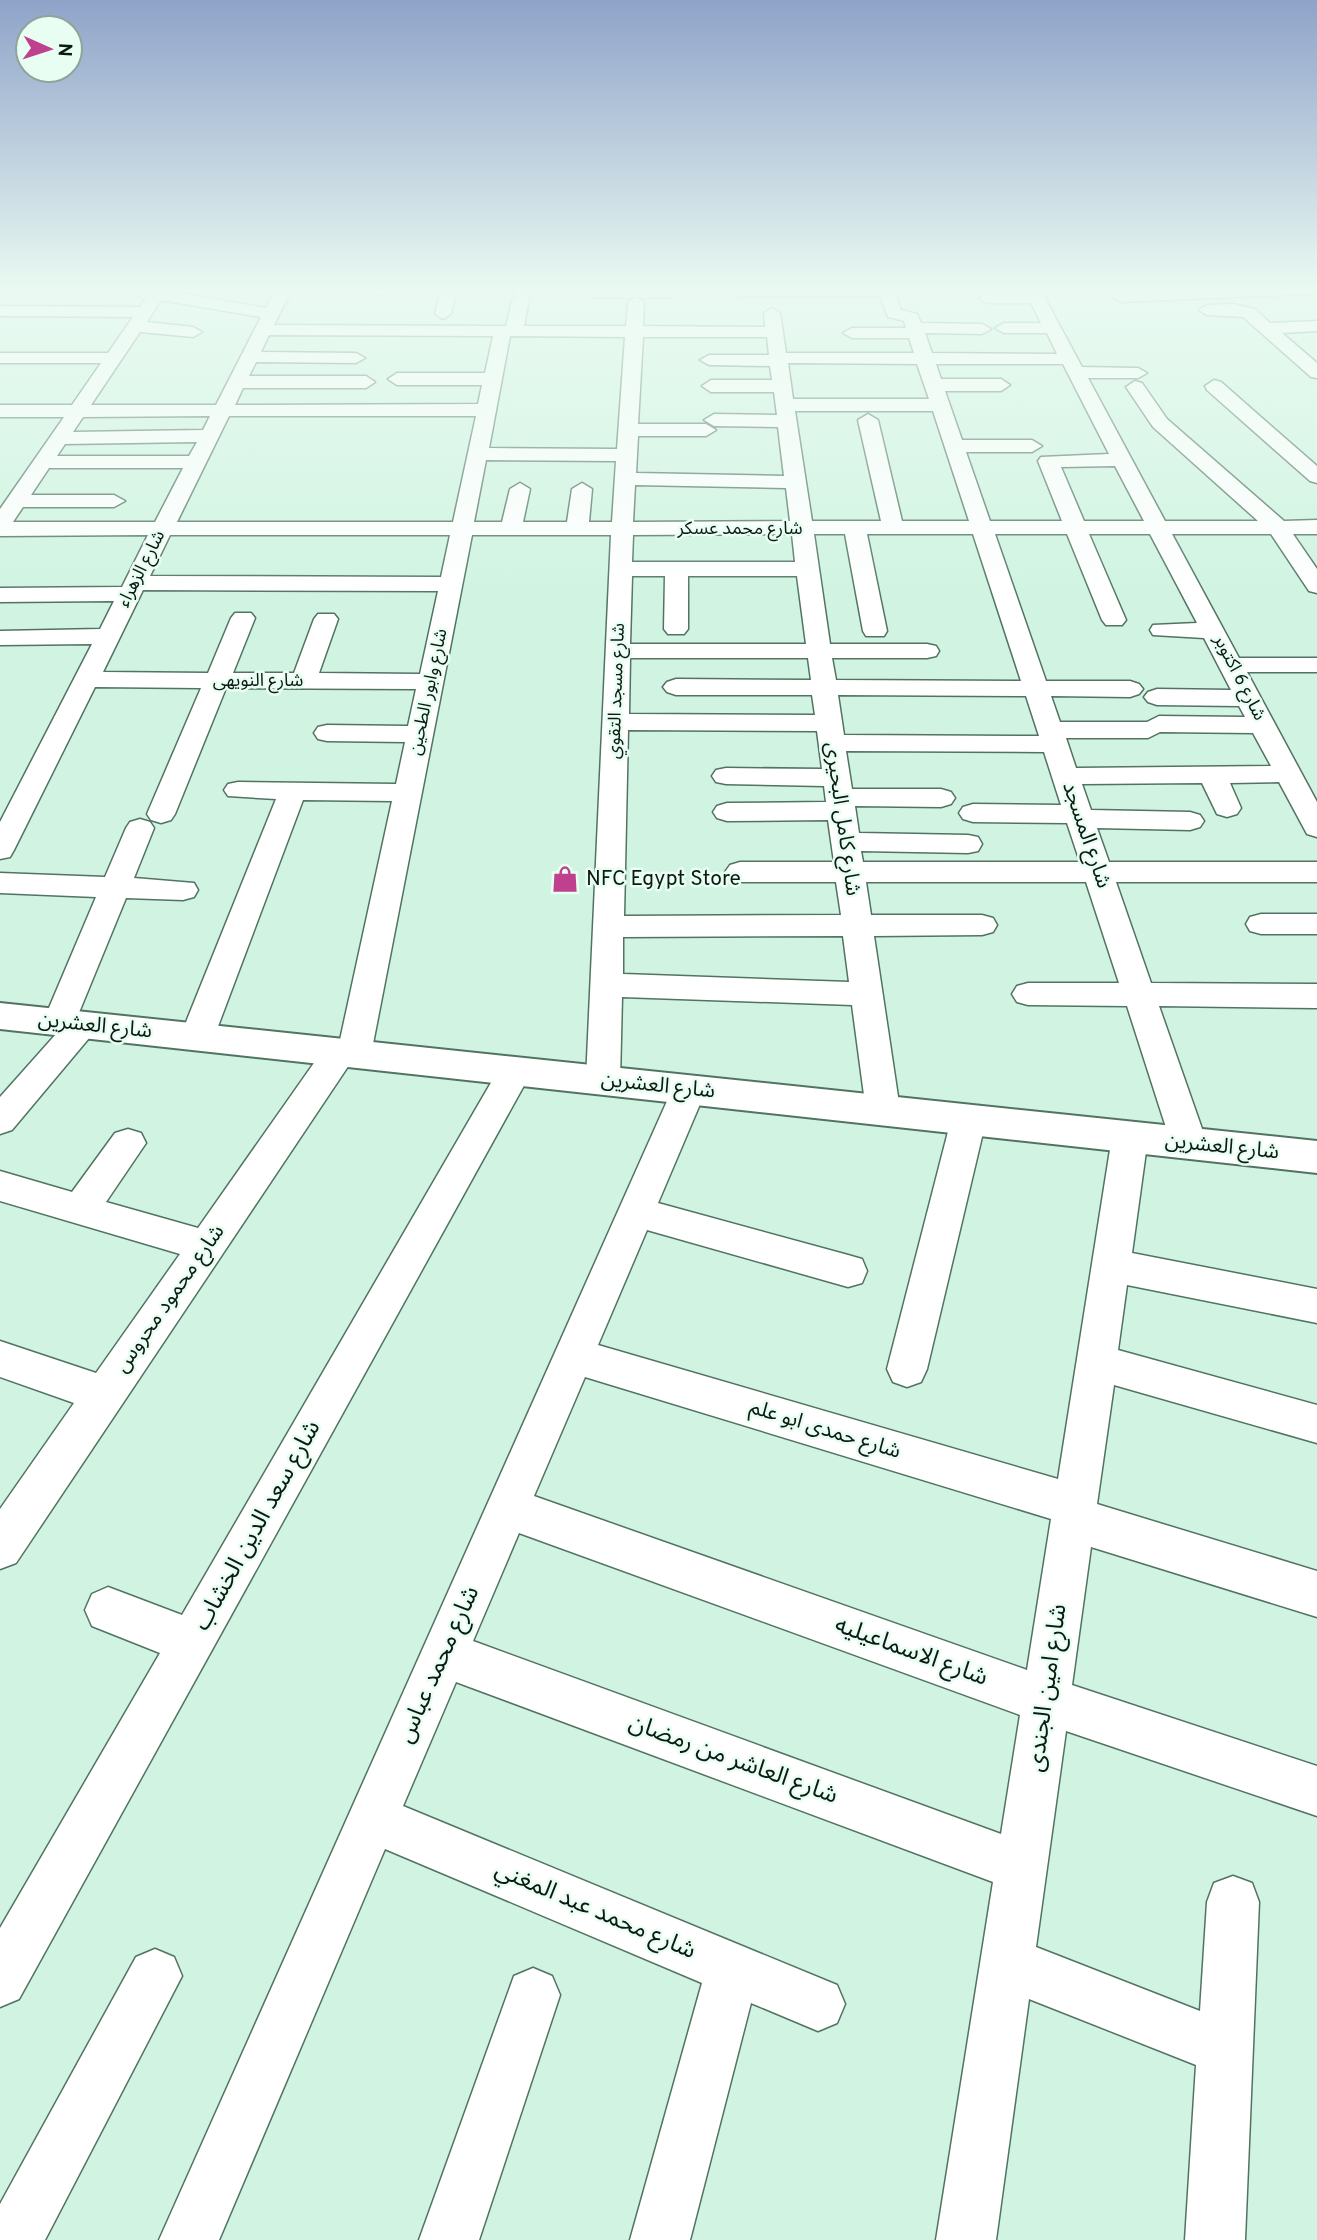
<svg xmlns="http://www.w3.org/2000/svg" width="1317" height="2240" font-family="Overpass,'Noto Sans Arabic',sans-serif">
	<rect width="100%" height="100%" fill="#d0f4e1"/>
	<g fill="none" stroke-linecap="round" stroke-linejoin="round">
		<defs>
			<g id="minor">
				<path d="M 130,289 L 157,289 L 266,308 L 276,289 L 292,289 L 274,325 L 506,326 L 515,289 L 531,289 L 524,326 L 626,326 L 628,302 L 636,297 L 644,302 L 643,326 L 765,327 L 764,313 L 772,308 L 780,313 L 786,353 L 914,353 L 909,338 L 852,338 L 843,333 L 852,328 L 906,328 L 904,321 L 888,317 L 880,296 L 740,296 L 732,291 L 894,289 L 901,310 L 917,314 L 921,323 L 982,324 L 991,329 L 982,334 L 925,333 L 932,353 L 1057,354 L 1047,333 L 1004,333 L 995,328 L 1004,323 L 1041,323 L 1031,303 L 987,303 L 979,298 L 987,293 L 1026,293 L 1024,289 L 1040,289 L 1082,367 L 1138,368 L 1147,373 L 1138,378 L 1088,378 L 1165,521 L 1258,521 L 1153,427 L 1126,387 L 1135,381 L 1142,383 L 1167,419 L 1284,521 L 1317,520 L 1317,534 L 1293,534 L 1317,569 L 1317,593 L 1309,591 L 1271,534 L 1172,534 L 1239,658 L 1317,658 L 1317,672 L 1247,672 L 1317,802 L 1317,837 L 1307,834 L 1279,782 L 1230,783 L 1241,808 L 1237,814 L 1227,817 L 1217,814 L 1202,783 L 1082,784 L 1091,810 L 1190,812 L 1200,815 L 1204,821 L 1200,827 L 1190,830 L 1097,828 L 1109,862 L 1317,862 L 1317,882 L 1116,882 L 1151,983 L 1317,984 L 1317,1008 L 1159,1006 L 1207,1143 L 1202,1153 L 1189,1157 L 1176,1153 L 1171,1143 L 1127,1006 L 1028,1005 L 1017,1002 L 1012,994 L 1017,986 L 1028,983 L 1119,983 L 1086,882 L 866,882 L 871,915 L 982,915 L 993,918 L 997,925 L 993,932 L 982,935 L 874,936 L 900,1110 L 895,1119 L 883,1123 L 871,1119 L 866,1110 L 852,1005 L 622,997 L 620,1080 L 615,1089 L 603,1093 L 591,1089 L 586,1080 L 611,535 L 472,535 L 371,1054 L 366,1063 L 349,1065 L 16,1563 L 0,1569 L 0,1509 L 74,1403 L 0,1377 L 0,1341 L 96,1373 L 180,1254 L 0,1201 L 0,1171 L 72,1192 L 115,1133 L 128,1129 L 141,1133 L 146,1143 L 106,1202 L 198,1228 L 328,1043 L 340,1040 L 392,801 L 303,800 L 214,1037 L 209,1046 L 197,1049 L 185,1046 L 180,1037 L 276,799 L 228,796 L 224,790 L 228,784 L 238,782 L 396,784 L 405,742 L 327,741 L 318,739 L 314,733 L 318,727 L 327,725 L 408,726 L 416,689 L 226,688 L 175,814 L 171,820 L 161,823 L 151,820 L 147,814 L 201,688 L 95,687 L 14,850 L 10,857 L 0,859 L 0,822 L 92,644 L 0,645 L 0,631 L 100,629 L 114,601 L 0,602 L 0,588 L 122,587 L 148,535 L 0,536 L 0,509 L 64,417 L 0,417 L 0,405 L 72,405 L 101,363 L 0,363 L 0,353 L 108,353 L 133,317 L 0,316 L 0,306 L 140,307 L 146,298 L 131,294 ZM 161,300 L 261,317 L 216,405 L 91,405 L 140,332 L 193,337 L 202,332 L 193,327 L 147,322 ZM 269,335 L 493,336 L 485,373 L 397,373 L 388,379 L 397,385 L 482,385 L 478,404 L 235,405 L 243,388 L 366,388 L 375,382 L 366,376 L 249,376 L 256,362 L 356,363 L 365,358 L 356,353 L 261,352 ZM 510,336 L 625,337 L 617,449 L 489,448 ZM 643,337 L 767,337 L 769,355 L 709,355 L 700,360 L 709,365 L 770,366 L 772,380 L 711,380 L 702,386 L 711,392 L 774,392 L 777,415 L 714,414 L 704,420 L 714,426 L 778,427 L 784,476 L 636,473 L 638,436 L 706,436 L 716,430 L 706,424 L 638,424 ZM 788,363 L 917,364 L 929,399 L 793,399 ZM 936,364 L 1063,364 L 1109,454 L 1041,457 L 1038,461 L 1062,521 L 990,521 L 966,452 L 1032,452 L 1042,446 L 1032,440 L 962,440 L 945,391 L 1001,391 L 1010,385 L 1001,379 L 941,379 ZM 795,411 L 933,411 L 969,521 L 902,521 L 878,420 L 868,414 L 858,420 L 881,521 L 812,521 ZM 210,416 L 203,430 L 73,432 L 83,417 ZM 229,416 L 476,416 L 453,522 L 177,522 ZM 197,442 L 189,456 L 57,456 L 65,444 ZM 486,460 L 616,461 L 612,522 L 589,522 L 592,489 L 582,483 L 572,489 L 567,522 L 523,522 L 530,489 L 520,483 L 510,489 L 502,522 L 474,522 ZM 1115,466 L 1144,521 L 1084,521 L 1061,467 ZM 49,468 L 183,468 L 155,522 L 13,522 L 23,507 L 114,507 L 125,501 L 114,495 L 31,495 ZM 635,485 L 786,488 L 790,521 L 633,522 ZM 792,534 L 795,562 L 632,562 L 633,535 ZM 814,534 L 845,534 L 863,631 L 866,636 L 884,636 L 887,631 L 867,534 L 973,534 L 1021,681 L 836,680 L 832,658 L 927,658 L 936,656 L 939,651 L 936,646 L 927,644 L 830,644 ZM 995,534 L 1067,534 L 1102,620 L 1106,625 L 1122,625 L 1126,620 L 1089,534 L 1150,534 L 1197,623 L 1153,625 L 1150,630 L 1153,635 L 1204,638 L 1231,690 L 1157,689 L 1148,692 L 1144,697 L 1148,702 L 1157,705 L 1239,706 L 1245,717 L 1159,716 L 1147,722 L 1060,722 L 1051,696 L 1130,697 L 1139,694 L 1143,689 L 1139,684 L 1130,681 L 1046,681 ZM 170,535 L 450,535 L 441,577 L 150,576 ZM 632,576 L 665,576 L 664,629 L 668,634 L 684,634 L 688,629 L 688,576 L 797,576 L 806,644 L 630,644 ZM 143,590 L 438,591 L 420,674 L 319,673 L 338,619 L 334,614 L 318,614 L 314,619 L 294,673 L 233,673 L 255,618 L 251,613 L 235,613 L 231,618 L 208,673 L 103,672 ZM 630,658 L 808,658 L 811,680 L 676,679 L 667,682 L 663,687 L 667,692 L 676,695 L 812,695 L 815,715 L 629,714 ZM 838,695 L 1026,696 L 1039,736 L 844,735 ZM 628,730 L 817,731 L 822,769 L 726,768 L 716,770 L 712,776 L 716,782 L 726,784 L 824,786 L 826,802 L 727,803 L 717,806 L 713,812 L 717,818 L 727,821 L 828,820 L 834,862 L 740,862 L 730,865 L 725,872 L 730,879 L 740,882 L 836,882 L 841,915 L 624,916 ZM 1160,732 L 1253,733 L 1271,766 L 1076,768 L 1066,738 L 1148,738 ZM 846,751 L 1044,752 L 1061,805 L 973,804 L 963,807 L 959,813 L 963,819 L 973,822 L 1067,823 L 1080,862 L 863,862 L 861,851 L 968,853 L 978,851 L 982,844 L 978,837 L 968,835 L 859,833 L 855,806 L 941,807 L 951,804 L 955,798 L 951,792 L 941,789 L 852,789 ZM 843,936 L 849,982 L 623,974 L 623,937 Z"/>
				<polygon points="372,289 388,289 385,295 373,295"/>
				<polygon points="441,289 457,289 451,314 443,319 435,314"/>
				<polygon points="588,289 677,289 679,292 671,297 594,297 588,295"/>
				<polygon points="1194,289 1317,289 1317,291 1310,294 1121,302 1113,297 1121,292"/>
				<polygon points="1233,304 1255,309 1270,323 1317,321 1317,331 1282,333 1317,363 1317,378 1311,377 1243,317 1207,315 1199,310 1207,305"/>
				<polygon points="1214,380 1221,382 1317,466 1317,483 1310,481 1207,390 1205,386"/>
				<polygon points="140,819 150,822 154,828 134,878 194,883 198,890 194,897 183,900 126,898 78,1015 96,1017 100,1025 12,1130 0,1134 0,1097 57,1033 47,1030 43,1022 96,897 0,893 0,873 105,877 126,828 130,822"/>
				<polygon points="1261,914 1317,914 1317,934 1261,934 1250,931 1246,924 1250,917"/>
				<polygon points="515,1058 527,1062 532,1071 19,1999 0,2007 0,1928 160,1653 92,1626 85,1610 92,1594 108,1587 182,1615 503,1062"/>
				<path d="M 689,1077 L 701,1081 L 706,1090 L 658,1203 L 848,1255 L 862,1259 L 867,1271 L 862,1283 L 848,1287 L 647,1230 L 598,1345 L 1058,1479 L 1112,1137 L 1117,1127 L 1130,1123 L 1143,1127 L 1148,1137 L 1132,1253 L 1317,1289 L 1317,1323 L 1127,1285 L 1118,1350 L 1317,1405 L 1317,1443 L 1114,1385 L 1097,1504 L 1317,1571 L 1317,1617 L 1091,1547 L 1072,1685 L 1317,1766 L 1317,1816 L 1066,1731 L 1036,1947 L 1200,2011 L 1207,1902 L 1214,1883 L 1233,1876 L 1252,1883 L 1259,1902 L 1245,2240 L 1185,2240 L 1196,2065 L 1029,1999 L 996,2240 L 936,2240 L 993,1882 L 456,1682 L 403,1806 L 837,1985 L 845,2004 L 837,2023 L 818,2031 L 751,2003 L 690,2240 L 630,2240 L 702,1983 L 385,1849 L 219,2240 L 159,2240 L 672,1090 L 677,1081 ZM 585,1377 L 1051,1519 L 1027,1670 L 534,1496 ZM 519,1533 L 1020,1715 L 1001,1834 L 473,1641 Z"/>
				<polygon points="969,1106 981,1110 986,1120 927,1369 921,1382 907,1387 893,1382 887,1369 951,1120 957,1110"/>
				<polygon points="155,1949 174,1957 182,1976 45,2240 0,2240 0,2204 136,1957"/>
				<polygon points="533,1968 552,1976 560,1995 479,2240 419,2240 514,1976"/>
			</g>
			<polygon id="major" points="0,1003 1317,1141 1317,1173 0,1029"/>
		</defs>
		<use href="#minor" stroke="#527362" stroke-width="3"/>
		<use href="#major" stroke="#527362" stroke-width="4"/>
		<use href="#minor" fill="#fff" fill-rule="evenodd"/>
		<use href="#major" fill="#fff" fill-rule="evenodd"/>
	</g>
	<linearGradient id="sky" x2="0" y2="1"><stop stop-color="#8fa3c9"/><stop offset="0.48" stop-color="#eafaf2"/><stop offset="1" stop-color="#eafaf2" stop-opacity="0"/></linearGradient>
	<rect width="1317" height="603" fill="url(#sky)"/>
	<defs>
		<symbol id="shop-bare" viewBox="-9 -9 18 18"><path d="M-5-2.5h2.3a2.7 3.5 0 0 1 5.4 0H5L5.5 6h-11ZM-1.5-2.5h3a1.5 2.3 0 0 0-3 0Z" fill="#bf418e" stroke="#e8fef2" stroke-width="2.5" paint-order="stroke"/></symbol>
	</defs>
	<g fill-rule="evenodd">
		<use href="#shop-bare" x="546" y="860" width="38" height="38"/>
	</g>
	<g text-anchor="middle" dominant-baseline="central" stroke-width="5" stroke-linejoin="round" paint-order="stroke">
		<g font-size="18" fill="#0d1a14" stroke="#e8fef2">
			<text x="740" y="529">شارع محمد عسكر</text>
			<text transform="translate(142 569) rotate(-63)">شارع الزهراء</text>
			<text transform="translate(1239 678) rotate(63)">شارع 6 اكتوبر</text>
			<text x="258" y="681">شارع النويهى</text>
			<text transform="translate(617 691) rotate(-88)">شارع مسجد التقوي</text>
			<text transform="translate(429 692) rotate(-78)">شارع وابور الطحين</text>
		</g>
		<g font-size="21" fill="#0d1a14" stroke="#e8fef2">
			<text transform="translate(842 819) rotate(82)">شارع كامل البحيرى</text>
			<text transform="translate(1086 835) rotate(71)">شارع المسجد</text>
			<text transform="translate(95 1026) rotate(6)">شارع العشرين</text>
			<text transform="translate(658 1086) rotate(6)">شارع العشرين</text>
			<text transform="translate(1222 1147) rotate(6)">شارع العشرين</text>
			<text transform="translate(170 1299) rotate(-55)">شارع محمود محروس</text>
			<text transform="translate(825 1430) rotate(17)">شارع حمدى ابو علم</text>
		</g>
		<g font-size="21" fill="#0d1a14" stroke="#e8fef2" text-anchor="start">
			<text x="586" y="879">NFC Egypt Store</text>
		</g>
		<g font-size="24" fill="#0d1a14" stroke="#e8fef2">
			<text transform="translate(258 1526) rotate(-61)">شارع سعد الدين الخشاب</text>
			<text transform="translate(911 1652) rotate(20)">شارع الاسماعيليه</text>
			<text transform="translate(439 1665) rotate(-66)">شارع محمد عباس</text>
			<text transform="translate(1048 1688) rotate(-82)">شارع امين الجندى</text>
			<text transform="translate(733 1760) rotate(20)">شارع العاشر من رمضان</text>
			<text transform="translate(595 1911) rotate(23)">شارع محمد عبد المغني</text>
		</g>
	</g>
	<g transform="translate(49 49) rotate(93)"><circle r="33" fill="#e8fef2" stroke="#90a399" stroke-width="2"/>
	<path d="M0-5L12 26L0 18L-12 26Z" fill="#bf418e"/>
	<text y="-10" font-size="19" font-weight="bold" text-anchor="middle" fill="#0d1a14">N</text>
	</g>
</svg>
